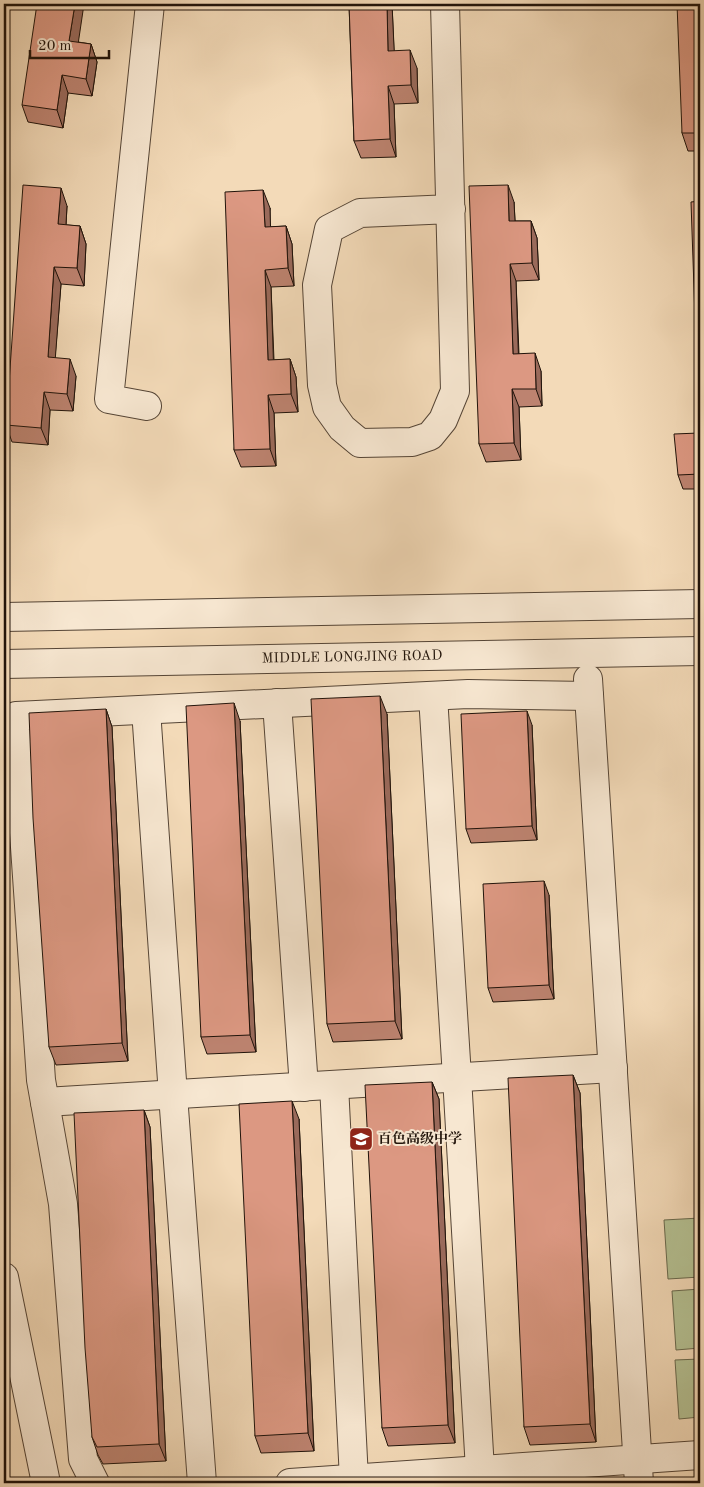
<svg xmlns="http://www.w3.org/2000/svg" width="704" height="1487" font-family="'Old Standard TT','Noto Serif SC',serif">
	<rect width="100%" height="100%" fill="#f3dab8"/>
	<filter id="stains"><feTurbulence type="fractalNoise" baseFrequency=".004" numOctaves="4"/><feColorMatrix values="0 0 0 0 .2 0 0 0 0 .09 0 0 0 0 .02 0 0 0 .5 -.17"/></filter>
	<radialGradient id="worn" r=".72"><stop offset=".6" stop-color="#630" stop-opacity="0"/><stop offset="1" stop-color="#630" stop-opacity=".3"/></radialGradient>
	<g fill="#b5c193" stroke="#6a6a4e">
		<polygon points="700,1218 700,1277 668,1279 664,1220"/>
		<polygon points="700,1289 700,1348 676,1350 672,1291"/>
		<polygon points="700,1359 700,1417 679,1419 675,1360"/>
	</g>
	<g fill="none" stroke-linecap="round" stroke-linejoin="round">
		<defs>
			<g id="minor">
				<polyline points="445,4 455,391 443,420 430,436 412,442 360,443 342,428 327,407 322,385 317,285 329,229 360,213 451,209"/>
				<polyline points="147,406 109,399 150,4"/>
				<polyline points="4,617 700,604"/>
				<polyline points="4,664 700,651"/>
				<polyline points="588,679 639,1483"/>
				<polyline points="433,696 457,1077 480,1470"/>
				<polyline points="277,703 304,1087"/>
				<polyline points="146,710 173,1095 202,1483"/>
				<polyline points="334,1085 354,1479"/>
				<polyline points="45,1102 613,1068"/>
				<polyline points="4,1277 46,1483"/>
				<polyline points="95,1483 83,1459 63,1204 41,1080 16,716 468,694 589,696"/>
				<polyline points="290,1483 700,1455"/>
			</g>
		</defs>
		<use href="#minor" stroke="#554536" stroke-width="30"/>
		<use href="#minor" stroke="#f7e7d1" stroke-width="28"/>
	</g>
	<g fill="#bd8370" stroke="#20130a">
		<polygon points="349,4 392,4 394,51 417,68 418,103 394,104 396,157 361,158 354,141"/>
		<polygon points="700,4 700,151 688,151 682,133"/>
		<polygon points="78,42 91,44 97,62 92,96 68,93 63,128 28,122 22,105"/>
		<polygon points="700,201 700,489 683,489 678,475 699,433"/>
		<polygon points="514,202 515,221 531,221 537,238 539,280 516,281 519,354 541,371 542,406 519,407 521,460 486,462 479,444"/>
		<polygon points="67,206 66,225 80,226 86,244 84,286 61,284 55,358 76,376 73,411 50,410 48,445 12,442 6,425"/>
		<polygon points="270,208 270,227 286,226 292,244 294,286 271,287 274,360 290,359 296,377 298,412 274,413 276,466 241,467 234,450"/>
		<polygon points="106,709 112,727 128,1061 56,1065 49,1047"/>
		<polygon points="387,714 402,1039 333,1042 327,1024"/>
		<polygon points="240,721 256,1052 207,1054 201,1037"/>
		<polygon points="532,725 537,840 471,843 466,829"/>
		<polygon points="549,895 554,999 493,1002 488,988"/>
		<polygon points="573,1075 580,1093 596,1442 530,1445 524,1427"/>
		<polygon points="432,1082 439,1099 455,1443 388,1446 382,1428"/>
		<polygon points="144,1110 150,1127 166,1461 103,1464 98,1455 92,1437"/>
		<polygon points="299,1119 314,1451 261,1453 255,1436"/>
	</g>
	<g fill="#9a6a5b" stroke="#20130a">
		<polygon points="75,4 84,4 76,58 69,41"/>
		<polygon points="387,4 392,4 395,68 388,51"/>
		<polygon points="91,44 97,62 92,96 86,79"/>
		<polygon points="410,50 417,68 418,103 411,85"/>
		<polygon points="62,75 68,93 63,128 57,110"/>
		<polygon points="388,86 394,104 396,157 390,139"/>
		<polygon points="508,185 514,202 516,239 509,221"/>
		<polygon points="61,188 67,206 65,242 58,224"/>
		<polygon points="263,190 270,208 271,245 265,227"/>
		<polygon points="531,221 537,238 539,280 532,263"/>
		<polygon points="80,226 86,244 84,286 77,268"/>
		<polygon points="286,226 292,244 294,286 288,268"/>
		<polygon points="510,264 516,281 519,372 513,354"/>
		<polygon points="54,267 61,284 54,375 48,357"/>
		<polygon points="265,270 271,287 274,378 268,360"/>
		<polygon points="535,353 541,371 542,406 536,389"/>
		<polygon points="70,359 76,376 73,411 67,394"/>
		<polygon points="290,359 296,377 298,412 291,394"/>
		<polygon points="512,389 519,407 521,460 514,443"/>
		<polygon points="44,392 50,410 48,445 41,428"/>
		<polygon points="268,395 274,413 276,466 270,449"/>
		<polygon points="380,696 387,714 402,1039 395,1021"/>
		<polygon points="234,703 240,721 256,1052 250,1035"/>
		<polygon points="106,709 112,727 128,1061 122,1043"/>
		<polygon points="527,711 532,725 537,840 532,826"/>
		<polygon points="544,881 549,895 554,999 549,985"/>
		<polygon points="573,1075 580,1093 596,1442 590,1424"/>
		<polygon points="432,1082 439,1099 455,1443 448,1425"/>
		<polygon points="292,1101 299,1119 314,1451 308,1433"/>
		<polygon points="144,1110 150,1127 166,1461 159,1444"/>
	</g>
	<g fill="#dc9882" stroke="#20130a">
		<polygon points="37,4 75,4 69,41 91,44 86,79 62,75 57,110 22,105"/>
		<polygon points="349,4 387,4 388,51 410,50 411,85 388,86 390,139 354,141"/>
		<polygon points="677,4 700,4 700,133 682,133"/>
		<polygon points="23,185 61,188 58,224 80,226 77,268 54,267 48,357 70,359 67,394 44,392 41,428 6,425"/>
		<polygon points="508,185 509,221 531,221 532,263 510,264 513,354 535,353 536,389 512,389 514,443 479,444 469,186"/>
		<polygon points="263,190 265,227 286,226 288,268 265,270 268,360 290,359 291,394 268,395 270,449 234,450 225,192"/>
		<polygon points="700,201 700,474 678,475 674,434 699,433 691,202"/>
		<polygon points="380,696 395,1021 327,1024 311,699"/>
		<polygon points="234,703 250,1035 201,1037 186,706"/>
		<polygon points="106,709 122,1043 49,1047 33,818 29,713"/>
		<polygon points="527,711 532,826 466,829 461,714"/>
		<polygon points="544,881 549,985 488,988 483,884"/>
		<polygon points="573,1075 590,1424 524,1427 508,1078"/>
		<polygon points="432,1082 448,1425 382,1428 365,1085"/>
		<polygon points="292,1101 308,1433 255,1436 239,1104"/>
		<polygon points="144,1110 159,1444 97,1447 92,1437 85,1348 74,1113"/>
	</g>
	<defs>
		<symbol id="school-square" viewBox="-11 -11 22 22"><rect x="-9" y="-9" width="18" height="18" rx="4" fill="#8f2418" stroke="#f7e7d1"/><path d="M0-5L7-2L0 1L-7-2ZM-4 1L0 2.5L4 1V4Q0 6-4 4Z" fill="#fff"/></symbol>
	</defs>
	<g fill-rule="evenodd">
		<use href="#school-square" x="347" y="1125" width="28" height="28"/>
	</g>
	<g text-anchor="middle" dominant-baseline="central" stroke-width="4" stroke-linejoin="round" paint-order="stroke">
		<g font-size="14" fill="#20130a" stroke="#f7e7d1">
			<text transform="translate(352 657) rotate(-1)">MIDDLE LONGJING ROAD</text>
		</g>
		<g font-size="14" font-weight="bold" fill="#20130a" stroke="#f7e7d1" text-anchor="start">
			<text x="378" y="1139">百色高级中学</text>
		</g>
	</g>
	<rect width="704" height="1487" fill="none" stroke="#f3dab8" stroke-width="20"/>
	<rect x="5" y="5" width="694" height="1477" fill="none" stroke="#20130a" stroke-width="2.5"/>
	<rect x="10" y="10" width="684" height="1467" fill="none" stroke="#20130a"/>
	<path d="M30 50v8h79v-8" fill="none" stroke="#20130a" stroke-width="2.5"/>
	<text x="38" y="50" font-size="15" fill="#20130a" stroke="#f7e7d1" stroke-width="4" paint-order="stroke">20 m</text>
	<rect width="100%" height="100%" filter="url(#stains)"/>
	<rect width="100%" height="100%" fill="url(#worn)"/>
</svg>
